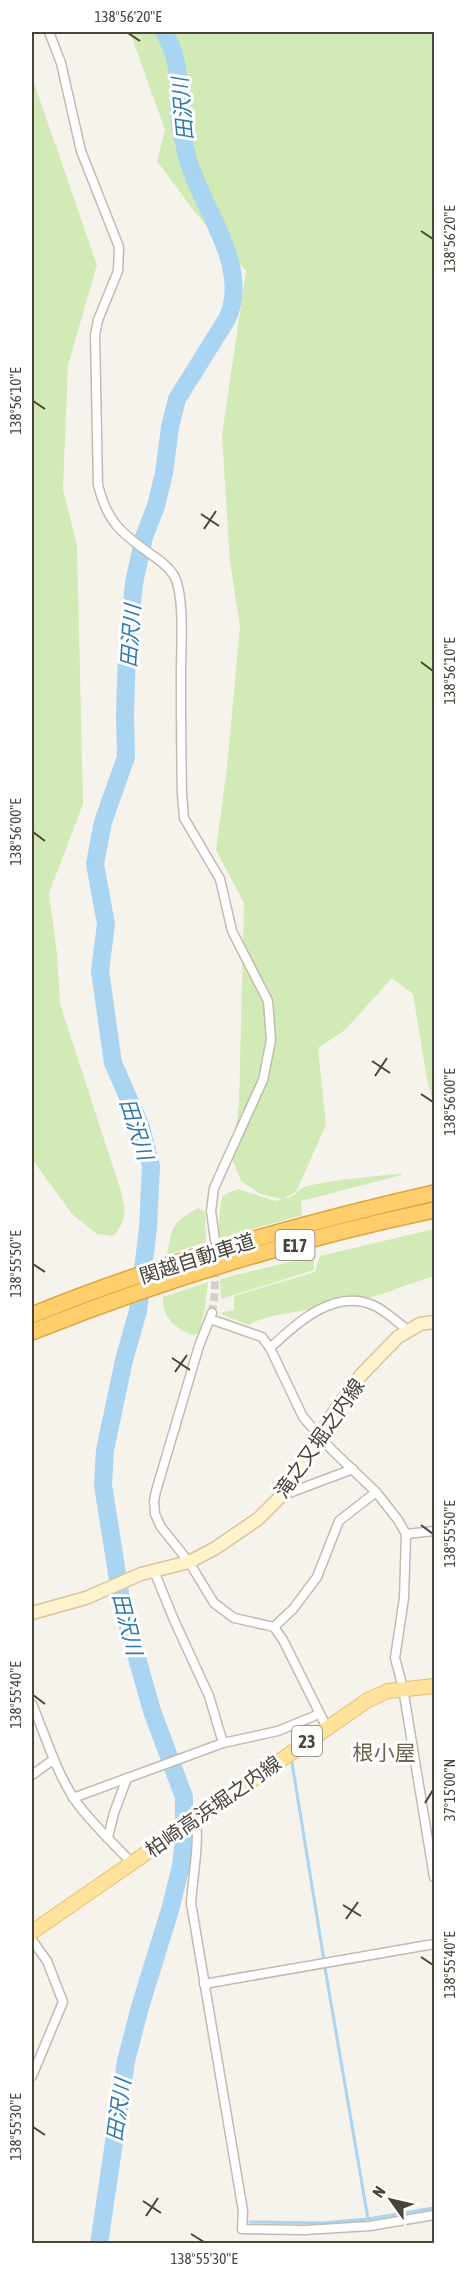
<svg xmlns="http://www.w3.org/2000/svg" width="466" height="2275" font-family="'Asap Condensed','Noto Sans JP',sans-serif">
	<rect width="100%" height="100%" fill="#f6f3ec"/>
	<g fill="#d2eab5">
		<path d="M 130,32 L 434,32 L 434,1104 L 427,1080 L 413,994 L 392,978 L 345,1030 L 318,1048 L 326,1125 L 296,1192 L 283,1199 C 297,1197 297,1189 307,1186 C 339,1179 371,1177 402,1173 L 402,1175 L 301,1201 L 302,1215 L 218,1239 L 220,1209 L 223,1195 L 238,1189 L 275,1201 L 282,1199 L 260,1194 L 241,1181 L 232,1158 L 239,1104 L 244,903 L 216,850 L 227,768 L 240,626 L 230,563 L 222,435 L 246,271 L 194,211 L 157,161 L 165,130 Z"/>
		<path d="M 32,77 L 97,265 L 68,365 L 63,489 L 77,545 L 83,804 L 49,893 L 57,954 L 60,1004 L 120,1188 C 125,1208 129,1219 113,1236 L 97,1234 L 72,1214 L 32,1159 Z"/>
		<path d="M 198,1208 L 205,1212 L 206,1242 L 167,1255 C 172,1227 172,1222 198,1208 Z"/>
		<path d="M 434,1229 L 434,1276 C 405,1285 375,1298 345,1304 C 318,1310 270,1312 248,1325 L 219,1313 L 234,1310 L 234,1296 L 315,1272 L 320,1256 Z"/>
		<polygon points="313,1256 314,1270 221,1299 220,1279"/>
		<path d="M 208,1282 L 205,1308 L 199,1333 L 193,1335 C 175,1329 162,1317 163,1297 Z"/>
	</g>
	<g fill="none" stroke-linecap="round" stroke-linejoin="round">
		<g stroke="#a9d4f2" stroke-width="3">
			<polyline points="292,1763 324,1960"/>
			<polyline points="325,1968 368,2219"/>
			<polyline points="250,2222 322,2223 368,2219 434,2208"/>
		</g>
		<path stroke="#a9d4f2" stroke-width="18" d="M 99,2244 L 126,2061 L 140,2007 L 170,1910 L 181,1866 L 184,1839 L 184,1797 L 152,1711 L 122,1605 L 103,1485 L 105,1450 L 124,1360 L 138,1311 L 148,1228 L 151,1166 L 141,1127 L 113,1063 L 100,971 L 106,924 L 95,864 L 103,822 L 126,757 L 125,716 L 127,651 L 134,583 L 144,537 L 156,506 L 164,473 L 170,427 L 177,399 L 227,319 C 252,265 200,208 187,156 C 185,146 182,135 180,125 C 175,87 185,69 164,32"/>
		<polyline stroke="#d4d0c8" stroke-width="8" stroke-dasharray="8 4" stroke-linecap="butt" points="212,1313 215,1292 215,1266"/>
		<defs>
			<g id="street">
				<path d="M 49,32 L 61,63 L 81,151 L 119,247 L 118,271 L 98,320 L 95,335 L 98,485 C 107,521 120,532 149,553 C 157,558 167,566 173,574 C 185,591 181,648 181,670 C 181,711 181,753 182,794 L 184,818 L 220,879 L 232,931 L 268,1001 L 271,1040 L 263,1080 L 214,1188 L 211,1211 L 215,1240"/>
				<polyline points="212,1313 199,1346 156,1491 154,1501 155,1514 161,1527 189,1562 214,1603 234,1618 274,1627 283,1640 327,1728"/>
				<polyline points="210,1319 262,1337 270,1348 303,1417 332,1450 376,1492 398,1520 406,1534 404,1598 395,1658 403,1688 434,1877"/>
				<path d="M 270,1348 C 297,1323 335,1287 375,1306 C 387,1312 398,1323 409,1331"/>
				<polyline points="281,1496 353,1469"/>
				<polyline points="406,1534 434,1531"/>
				<polyline points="154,1571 174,1620 209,1696 223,1743"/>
				<polyline points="274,1627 293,1609 317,1577 339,1521 376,1492"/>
				<path d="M 32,1704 C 45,1734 55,1769 73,1797 C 86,1818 114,1844 132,1863"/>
				<polyline points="32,1775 50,1762 55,1762"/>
				<polyline points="73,1798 223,1743 278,1731 319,1714"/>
				<path d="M 196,1819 C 199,1847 193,1875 191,1903 L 243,2211 L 242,2229 L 305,2230 L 370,2226 L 434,2215"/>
				<polyline points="108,1837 114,1813 127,1778"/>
				<polyline points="32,1940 47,1961 63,2002 32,2076"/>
				<polyline points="204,1984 434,1944"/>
			</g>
			<polyline id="secondary" points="32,1613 86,1598 141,1574 189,1562 214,1549 258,1519 281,1496 335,1411 361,1375 398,1337 420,1324 434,1322"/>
			<polyline id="primary" points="32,1932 368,1700 388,1691 434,1686"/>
			<g id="highway">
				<path d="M 32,1315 C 162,1262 298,1224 434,1193"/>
				<path d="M 32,1332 C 161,1280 298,1239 434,1210"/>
			</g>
		</defs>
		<use href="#street" stroke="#c2bbae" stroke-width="11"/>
		<use href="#secondary" stroke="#d6c79b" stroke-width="15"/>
		<use href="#primary" stroke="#e6c16a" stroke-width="16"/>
		<use href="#highway" stroke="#e0a43c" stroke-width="18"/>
		<use href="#street" stroke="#fff" stroke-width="8"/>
		<use href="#secondary" stroke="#fff3cd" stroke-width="12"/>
		<use href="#primary" stroke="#ffe39c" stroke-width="14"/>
		<use href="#highway" stroke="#ffcf6e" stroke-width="15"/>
	</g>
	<path fill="none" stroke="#4b4439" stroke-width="2" d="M 128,33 L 140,41M 421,231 L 433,239M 33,401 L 45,409M 201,514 L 219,526M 204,529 L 216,511M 421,662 L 433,671M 33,832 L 45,841M 372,1061 L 390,1073M 375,1076 L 387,1058M 421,1094 L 433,1102M 33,1264 L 45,1272M 172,1358 L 190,1370M 175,1372 L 187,1355M 421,1525 L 433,1534M 33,1695 L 45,1704M 425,1803 L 433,1790M 343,1905 L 361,1916M 346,1919 L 358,1902M 421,1957 L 433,1965M 33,2127 L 45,2135M 143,2201 L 161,2213M 146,2216 L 158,2198M 191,2234 L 204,2242"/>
	<g text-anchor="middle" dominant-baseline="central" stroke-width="6" stroke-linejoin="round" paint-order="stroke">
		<g fill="#fff" stroke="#817c74" stroke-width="1.5">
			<rect x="275.5" y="1230" width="39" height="30" rx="4.5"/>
			<rect x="292" y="1726" width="30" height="30" rx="4.5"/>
		</g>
		<g font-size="18" font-weight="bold" fill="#4b4439">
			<text x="295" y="1245">E17</text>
			<text x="307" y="1741">23</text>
		</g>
		<g font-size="20" fill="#4b4439" stroke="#fff">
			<text transform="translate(197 1258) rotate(-18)">関越自動車道</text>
			<text transform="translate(319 1438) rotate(-55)">滝之又堀之内線</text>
			<text transform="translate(213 1806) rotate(-35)">柏崎高浜堀之内線</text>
		</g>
		<g font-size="21" font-style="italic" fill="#2e7ab2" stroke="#fff">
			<text transform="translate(182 109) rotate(-95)">田沢川</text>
			<text transform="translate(130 636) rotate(-86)">田沢川</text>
			<text transform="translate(137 1129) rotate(72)">田沢川</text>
			<text transform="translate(128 1624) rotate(76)">田沢川</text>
			<text transform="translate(118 2110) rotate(-82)">田沢川</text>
		</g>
		<g font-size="21" fill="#6e6250" stroke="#fff">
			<text x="384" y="1752">根小屋</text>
		</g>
	</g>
	<rect width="466" height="2275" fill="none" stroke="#ffffff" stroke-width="66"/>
	<g transform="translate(391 2200) rotate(304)" stroke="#ffffff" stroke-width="4.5" paint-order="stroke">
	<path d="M0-4.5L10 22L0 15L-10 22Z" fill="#4b4439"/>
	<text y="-9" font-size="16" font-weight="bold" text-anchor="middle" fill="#4b4439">N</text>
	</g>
	<rect x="33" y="33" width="400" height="2209" fill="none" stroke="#4b4439" stroke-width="2"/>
	<g font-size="15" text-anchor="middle" fill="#4b4439">
		<text x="128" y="22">138°56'20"E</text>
		<text transform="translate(450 239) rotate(-90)" y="5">138°56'20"E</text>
		<text transform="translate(16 401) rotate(-90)" y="5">138°56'10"E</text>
		<text transform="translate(450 671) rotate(-90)" y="5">138°56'10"E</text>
		<text transform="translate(16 832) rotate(-90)" y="5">138°56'00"E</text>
		<text transform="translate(450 1102) rotate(-90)" y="5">138°56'00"E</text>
		<text transform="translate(16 1264) rotate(-90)" y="5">138°55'50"E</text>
		<text transform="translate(450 1534) rotate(-90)" y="5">138°55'50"E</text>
		<text transform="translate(16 1695) rotate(-90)" y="5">138°55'40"E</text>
		<text transform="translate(450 1790) rotate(-90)" y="5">37°15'00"N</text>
		<text transform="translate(450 1965) rotate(-90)" y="5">138°55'40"E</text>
		<text transform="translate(16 2127) rotate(-90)" y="5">138°55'30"E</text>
		<text x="204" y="2264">138°55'30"E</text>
	</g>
</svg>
